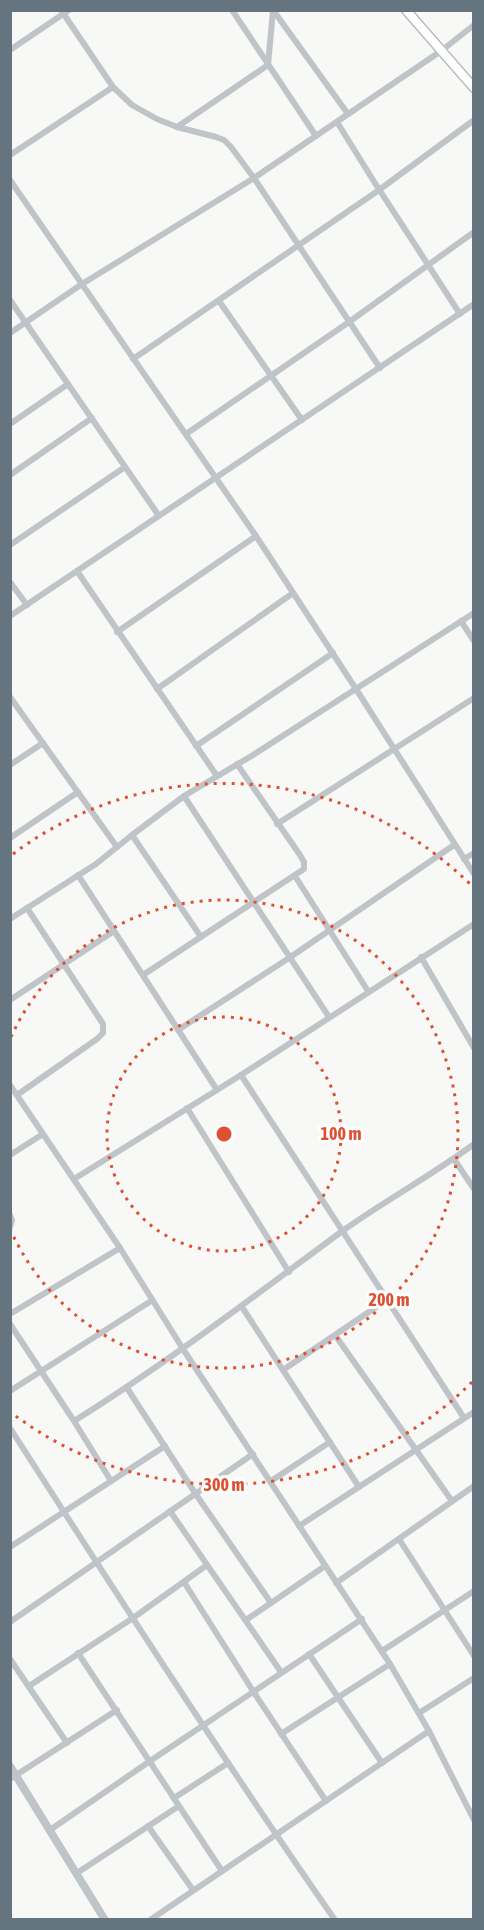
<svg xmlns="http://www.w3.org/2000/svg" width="484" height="1930" font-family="'Asap Condensed',sans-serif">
	<rect width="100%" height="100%" fill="#f8f8f6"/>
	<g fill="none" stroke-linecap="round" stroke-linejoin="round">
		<defs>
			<polyline id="secondary" points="406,10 474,88"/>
		</defs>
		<use href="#secondary" stroke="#b2b8bc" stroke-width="11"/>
		<g stroke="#bfc4c8" stroke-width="6">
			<polyline points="61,10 113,87 132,105 157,119 177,127 216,137 224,140 231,147 254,178 380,368"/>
			<polyline points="232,10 316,136"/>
			<polyline points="273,10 348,114"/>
			<polyline points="10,50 69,10"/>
			<polyline points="337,122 373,180 460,314"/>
			<polyline points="177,127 268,65 273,10"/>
			<polyline points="10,155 113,87"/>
			<polyline points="10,180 256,536 356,689 474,874"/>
			<polyline points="10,300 159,516"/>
			<polyline points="219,301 302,420"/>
			<polyline points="10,333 82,284 254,178 441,51 474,25"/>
			<polyline points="133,359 379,190 474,120"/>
			<polyline points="10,424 68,384"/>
			<polyline points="186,434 349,322 474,232"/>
			<polyline points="10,475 92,418"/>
			<polyline points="10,545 125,467"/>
			<polyline points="77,571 217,776"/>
			<polyline points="10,582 27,605"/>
			<polyline points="10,616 474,304"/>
			<polyline points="461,621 474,641"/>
			<polyline points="117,632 256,536"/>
			<polyline points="157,689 293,593"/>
			<polyline points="10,697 117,847"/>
			<polyline points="196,746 333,653"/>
			<polyline points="10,765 43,743"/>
			<polyline points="184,796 329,1017"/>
			<polyline points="277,824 474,698"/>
			<polyline points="132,835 201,937"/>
			<polyline points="10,838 78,792"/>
			<polyline points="464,859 474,853"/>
			<polyline points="78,875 217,1090"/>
			<polyline points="295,876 368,991"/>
			<polyline points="10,919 96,864 132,835 184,796 253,755 474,613"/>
			<polyline points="421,957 474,1048"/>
			<polyline points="143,975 304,869 304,862 300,855 237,764"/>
			<polyline points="10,1000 114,931"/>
			<polyline points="178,1030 289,958 454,845"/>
			<polyline points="241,1075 464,1418"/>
			<polyline points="10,1085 120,1248 183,1349 390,1664 429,1731 474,1820"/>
			<polyline points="17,1095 97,1039 103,1033 103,1024 27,908"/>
			<polyline points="187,1108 289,1272"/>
			<polyline points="10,1155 43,1134"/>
			<polyline points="454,1159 474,1189"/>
			<polyline points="74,1179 241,1075 474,924"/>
			<polyline points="10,1215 12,1220 10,1227"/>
			<polyline points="242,1307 359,1487"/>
			<polyline points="10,1314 120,1248"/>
			<polyline points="10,1324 74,1421 111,1481"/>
			<polyline points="335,1335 452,1501"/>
			<polyline points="283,1370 388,1299"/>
			<polyline points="127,1388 195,1493 271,1603"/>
			<polyline points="10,1391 151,1301"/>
			<path d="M 74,1421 C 167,1363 253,1297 341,1232 C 384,1201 431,1176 474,1144"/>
			<path d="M 10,1428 C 116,1593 223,1759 335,1920"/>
			<polyline points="271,1481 330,1442"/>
			<polyline points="170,1511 281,1672"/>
			<polyline points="299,1526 474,1412"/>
			<polyline points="399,1539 474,1656"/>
			<polyline points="10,1547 165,1446"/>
			<polyline points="184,1582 253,1691 326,1801"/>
			<polyline points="336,1583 474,1486"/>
			<polyline points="246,1620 325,1566"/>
			<polyline points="10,1622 253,1454"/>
			<polyline points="382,1651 474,1591"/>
			<polyline points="78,1653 222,1871"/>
			<polyline points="309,1654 382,1763"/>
			<polyline points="10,1659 67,1743"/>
			<polyline points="29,1686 133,1618 207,1565"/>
			<polyline points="419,1713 474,1678"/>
			<polyline points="281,1734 390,1664"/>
			<polyline points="10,1779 117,1710"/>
			<polyline points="174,1798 228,1763"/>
			<polyline points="148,1826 193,1890"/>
			<polyline points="50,1830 150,1761 362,1619"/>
			<polyline points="77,1873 179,1806"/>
			<polyline points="150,1920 429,1731"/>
		</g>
		<polyline stroke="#bfc4c8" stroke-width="8" points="10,1766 105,1920"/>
		<use href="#secondary" stroke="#fff" stroke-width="8"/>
	</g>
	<g fill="none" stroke="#dd5131" stroke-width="3" stroke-dasharray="3 6">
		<circle cx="224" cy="1134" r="117"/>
		<path d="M11 1037A234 234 0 1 1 11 1231"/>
		<path d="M472 1382A351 351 0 0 1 13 1414M13 854A351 351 0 0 1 472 886"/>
	</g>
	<circle cx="224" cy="1134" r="9" fill="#dd5131" stroke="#fff" stroke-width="3"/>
	<g font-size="18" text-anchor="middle" font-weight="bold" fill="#dd5131" stroke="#fff" stroke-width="6" stroke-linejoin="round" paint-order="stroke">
		<text x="341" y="1140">100 m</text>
		<text x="389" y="1306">200 m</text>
		<text x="224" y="1491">300 m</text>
	</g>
	<rect width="484" height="1930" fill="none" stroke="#647580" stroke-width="24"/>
</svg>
